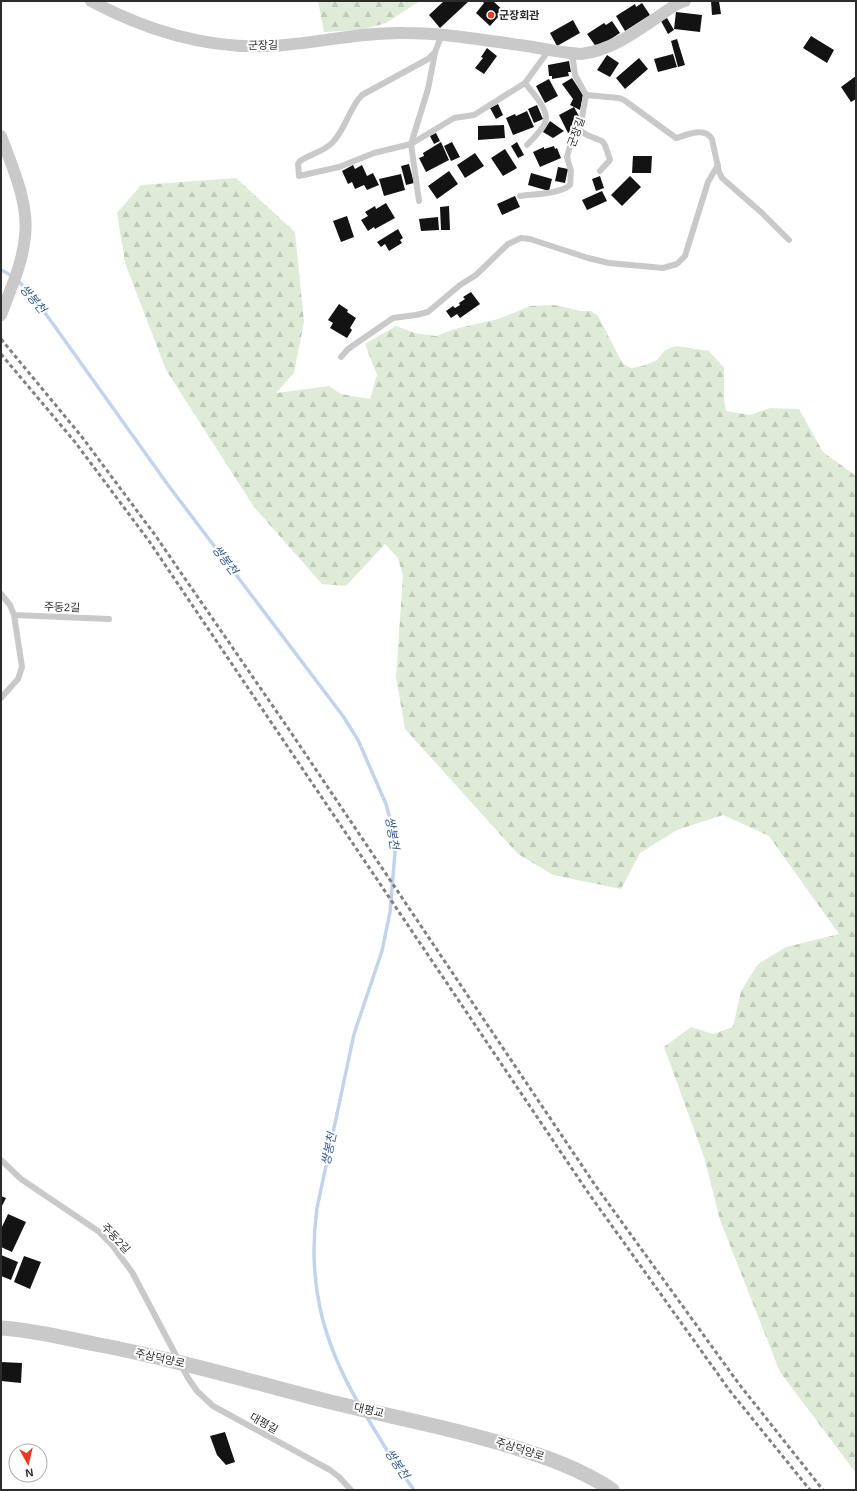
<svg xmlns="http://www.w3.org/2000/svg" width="857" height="1491" font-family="Arial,'Noto Sans KR',sans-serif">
	<defs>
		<pattern id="forest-firs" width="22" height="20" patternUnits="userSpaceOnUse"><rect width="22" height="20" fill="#deebd7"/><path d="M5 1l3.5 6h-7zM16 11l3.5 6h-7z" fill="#bfcab9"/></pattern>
	</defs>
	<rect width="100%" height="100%" fill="#fff"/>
	<g fill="url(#forest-firs)">
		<polygon points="318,1 420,1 386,23 361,30 324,32"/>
		<polygon points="236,178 295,232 304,322 294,373 276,393 329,386 341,394 370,399 377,375 365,344 396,326 415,333 436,336 455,329 498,319 530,306 554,305 581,311 591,311 598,316 623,364 631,368 643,366 657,360 665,350 676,346 709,351 724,368 724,399 726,411 750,415 770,408 799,409 823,452 856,476 856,1473 780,1372 720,1220 705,1160 664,1047 691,1027 713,1034 733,1027 741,991 758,964 786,947 839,934 769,836 723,815 677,830 640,853 621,889 553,875 518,854 405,729 396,677 403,576 398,558 385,544 346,586 322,584 254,507 166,370 125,263 117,213 141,185"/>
	</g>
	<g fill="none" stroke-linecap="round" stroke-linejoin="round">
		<g stroke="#c2d4ec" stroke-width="3.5">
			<path d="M 1,270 C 17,277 27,290 38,303 L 168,485 L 343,716 L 358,740 L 386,804 L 394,834 L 395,853 L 390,912 L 382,951 L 354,1034 L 317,1208 C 307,1281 322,1341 359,1404"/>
			<polyline points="365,1414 394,1462 414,1490"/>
		</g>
	</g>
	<g fill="#131313">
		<polygon points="444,1 469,1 440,28 429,15"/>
		<polygon points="482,1 493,1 506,13 501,18 499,16 490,26 476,13 484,3"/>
		<polygon points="711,1 719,1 721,14 712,15"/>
		<polygon points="642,3 650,15 625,31 616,16 635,4 636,7"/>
		<polygon points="676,12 702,15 700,32 674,29"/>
		<polygon points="667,18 674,30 668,34 661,21"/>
		<polygon points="573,20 580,33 557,46 550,33"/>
		<polygon points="612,21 620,33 597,48 587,34 604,23 606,25"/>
		<polygon points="811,36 834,50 827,63 803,48"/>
		<polygon points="677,39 685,65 678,67 671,41"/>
		<polygon points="487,48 497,56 484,74 475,68 483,58 481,57"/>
		<polygon points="673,54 677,67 658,72 654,59"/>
		<polygon points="607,55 619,63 610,77 597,70"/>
		<polygon points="639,58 648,69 625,89 616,78"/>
		<polygon points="569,61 571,72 568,72 569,76 552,79 552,76 549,76 548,65"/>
		<polygon points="856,76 856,99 851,102 841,87"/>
		<polygon points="572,78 583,95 580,110 570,105 573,99 562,84"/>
		<polygon points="549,79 558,96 545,103 536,86"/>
		<polygon points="498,104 503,115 496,119 490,108"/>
		<polygon points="537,105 543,119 534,123 528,109"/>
		<polygon points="574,107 580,118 576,129 568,133 559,115"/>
		<polygon points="527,111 534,127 513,135 506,118 515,114 516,116"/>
		<polygon points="550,121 564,131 553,138 543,132"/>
		<polygon points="504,125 505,138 478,140 478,126"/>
		<polygon points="436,133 440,141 434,144 430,136"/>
		<polygon points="441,142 449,160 426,172 419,158 424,156 423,153"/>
		<polygon points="452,142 460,157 451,161 444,146"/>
		<polygon points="517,142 524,155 518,158 511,146"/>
		<polygon points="554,146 555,149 557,148 561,158 540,167 533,152 544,147 544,149"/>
		<polygon points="505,149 517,168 503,176 491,158"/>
		<polygon points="475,153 484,166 465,178 457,165"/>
		<polygon points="633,156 652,156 651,173 632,173"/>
		<polygon points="409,164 414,183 406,185 401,166"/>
		<polygon points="353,165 355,169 362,165 367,176 373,173 379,185 367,190 364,185 355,189 352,182 348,184 342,171"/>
		<polygon points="558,167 568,169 565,183 555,181"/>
		<polygon points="449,171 458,184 437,199 428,186"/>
		<polygon points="531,173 552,179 549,191 528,185"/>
		<polygon points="401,174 405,190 384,196 379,179"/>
		<polygon points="600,176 604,188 596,191 592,179"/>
		<polygon points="630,176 641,187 622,206 611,195"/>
		<polygon points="602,191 607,201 587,210 582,200"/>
		<polygon points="515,196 520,207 502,215 497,204"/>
		<polygon points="386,203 395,218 375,229 374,227 368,231 361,220 368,216 365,212 375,206 376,209"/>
		<polygon points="449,206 450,230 441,230 440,207"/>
		<polygon points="347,216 354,237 341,242 333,221"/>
		<polygon points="438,217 439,230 421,231 419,219"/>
		<polygon points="398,229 403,238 400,240 402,243 389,251 385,244 381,247 377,242"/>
		<polygon points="471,292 480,304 460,318 457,314 451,318 446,311 453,306 455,308 460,305 459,303 465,299 463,297"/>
		<polygon points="339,304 348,310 347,312 356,318 350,328 352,330 347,338 330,328 333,323 328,320"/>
		<polygon points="1,1196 6,1198 1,1208"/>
		<polygon points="8,1214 26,1222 12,1252 1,1247 1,1229"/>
		<polygon points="1,1255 18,1262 11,1280 1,1276"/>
		<polygon points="24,1256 41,1262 30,1289 14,1282"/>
		<polygon points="1,1362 22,1363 21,1383 1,1381"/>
		<polygon points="225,1432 235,1462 226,1465 217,1455 210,1436"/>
	</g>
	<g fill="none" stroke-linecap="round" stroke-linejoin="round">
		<g stroke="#c9c9c9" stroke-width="6">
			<path d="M 442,34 L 435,52 L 428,59 L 362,95 C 349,108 346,129 332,143 C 323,152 310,154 300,161 L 298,164 L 299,176 L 339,167 L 374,153 L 411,144 L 454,118 L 474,115 L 525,83 L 549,50"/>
			<path d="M 525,83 C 531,91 551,111 545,123 C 541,131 533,139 527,145"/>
			<path d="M 586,95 L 619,98 L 624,100 L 676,138 C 687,135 704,126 712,139 L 719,172 L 722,178 L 762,213 L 789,240"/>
			<polyline points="578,129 587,135 602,141 605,145 610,160 600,171"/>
			<path d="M 520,196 C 533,194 560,194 570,185 L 571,171 L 567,157 L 570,146 L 578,129 L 582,118 L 586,95 L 575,75 L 572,53"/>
			<polyline points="419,201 411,144 428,89 435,53"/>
			<polyline points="341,357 348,349 393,318 416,315 428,312 460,285 476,275 508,244 521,238 530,239 588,258 609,263 663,268 677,264 685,256 708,182 718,165"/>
			<polyline points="1,594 10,605 14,615 109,619"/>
			<polyline points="1,698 18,679 22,667 14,615"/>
			<polyline points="1,1160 21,1179 98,1231 112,1245 132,1272 188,1378 197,1391 213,1406 330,1470 339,1477 351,1490"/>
		</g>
		<g stroke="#c9c9c9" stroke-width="12">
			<path d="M 91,1 C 147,31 208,49 271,46 C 315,44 359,32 404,33 C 447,33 490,41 533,47 C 549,50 565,53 581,54 C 617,50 647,23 677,4 L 685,1"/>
			<path d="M 1,136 C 12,167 29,202 25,236 C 23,263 10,290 1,315"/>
		</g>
		<path stroke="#c9c9c9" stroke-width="15" d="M 1,1328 C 33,1330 64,1338 95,1344 C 169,1358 242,1379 315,1398 C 380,1415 446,1426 510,1446 C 546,1457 581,1469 612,1490"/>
		<g stroke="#818181" stroke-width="3" stroke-dasharray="4 3" stroke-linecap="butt">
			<polyline points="1,339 82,437 155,535 292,734 595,1185 739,1384 823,1490"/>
			<polyline points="1,354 75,442 149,541 587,1191 730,1391 810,1490"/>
		</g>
	</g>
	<circle fill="#f03721" stroke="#fff" stroke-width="1.5" cx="491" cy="15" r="4"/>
	<g text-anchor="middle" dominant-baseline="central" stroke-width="4" stroke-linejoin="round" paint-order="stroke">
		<g font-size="11" font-weight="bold" fill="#2c2c2c" stroke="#fff" text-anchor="start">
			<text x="499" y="15">군장회관</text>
		</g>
		<g font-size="11" fill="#2c2c2c" stroke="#fff">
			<text transform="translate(263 45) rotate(-1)">군장길</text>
			<text transform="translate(576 132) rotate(-70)">군장길</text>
			<text transform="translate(62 607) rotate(2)">주동2길</text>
			<text transform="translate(116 1238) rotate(47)">주동2길</text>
			<text transform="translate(160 1358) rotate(13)">주삼덕양로</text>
			<text transform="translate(369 1410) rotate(13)">대평교</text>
			<text transform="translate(264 1423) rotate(29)">대평길</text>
			<text transform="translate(520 1449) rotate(18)">주삼덕양로</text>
		</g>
		<g font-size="12" font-style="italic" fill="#365d92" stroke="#fff">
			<text transform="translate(33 299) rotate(50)">쌍봉천</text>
			<text transform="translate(225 560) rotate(53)">쌍봉천</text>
			<text transform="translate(392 833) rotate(81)">쌍봉천</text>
			<text transform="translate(329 1149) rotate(-78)">쌍봉천</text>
			<text transform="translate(397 1464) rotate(56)">쌍봉천</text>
		</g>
	</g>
	<rect width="857" height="1491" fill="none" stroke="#2c2c2c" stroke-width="4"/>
	<g transform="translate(28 1463) rotate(172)"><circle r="19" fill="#ffffff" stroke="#ababab"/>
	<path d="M0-3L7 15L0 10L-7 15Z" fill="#f03721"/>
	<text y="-6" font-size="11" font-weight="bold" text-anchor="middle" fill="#2c2c2c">N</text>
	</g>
</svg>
